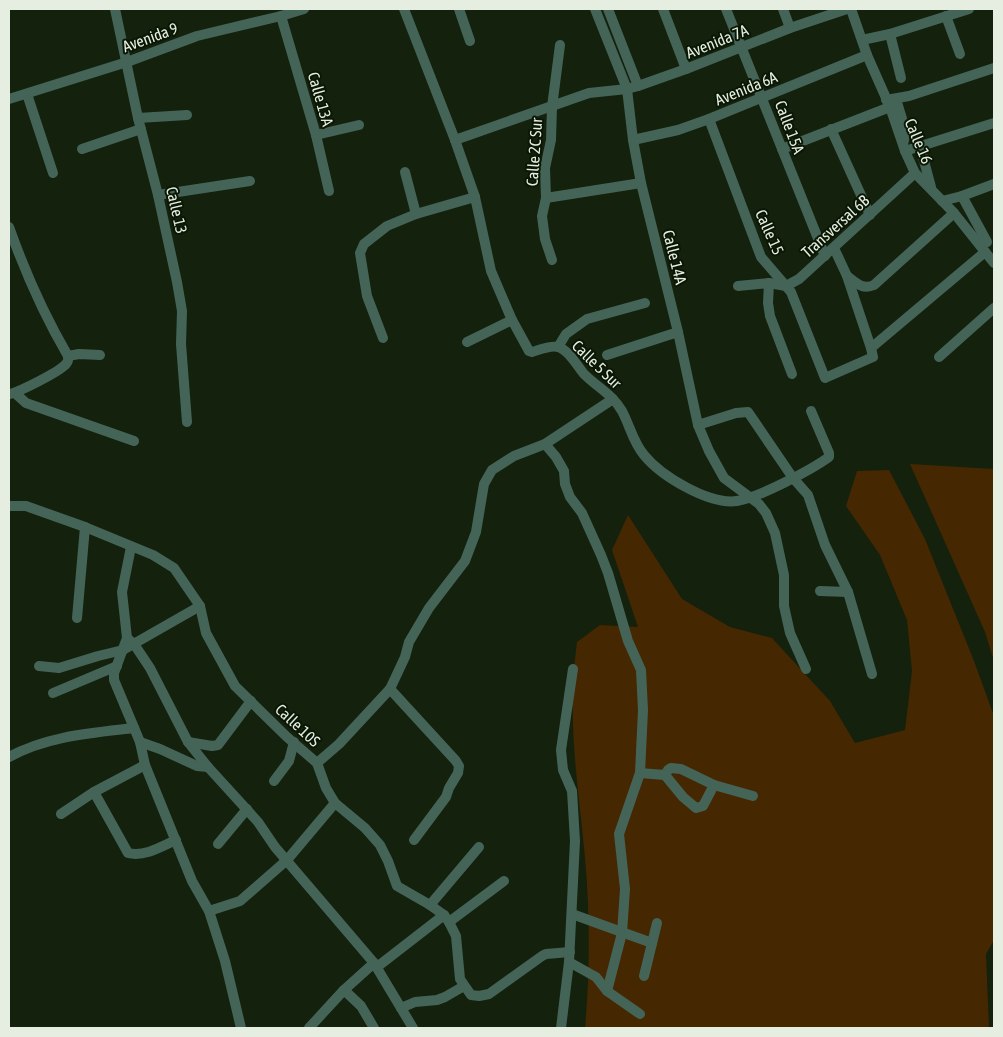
<svg xmlns="http://www.w3.org/2000/svg" width="1003" height="1037" font-family="'Asap Condensed',sans-serif">
	<rect width="100%" height="100%" fill="#14210d"/>
	<g fill="#452701">
		<polygon points="910,464 994,469 994,661 985,632"/>
		<path d="M 889,470 L 925,539 L 974,661 L 994,716 L 994,940 L 986,954 L 989,1028 L 585,1028 C 590,972 590,914 585,858 C 580,803 571,747 573,691 C 573,675 575,658 577,642 L 600,625 L 638,627 L 612,550 L 628,515 L 682,599 L 730,627 L 772,638 L 830,701 L 855,743 L 905,730 L 912,671 L 907,620 L 880,555 L 846,506 L 857,471 Z"/>
	</g>
	<g fill="none" stroke-linecap="round" stroke-linejoin="round">
		<g stroke="#446458" stroke-width="10">
			<polyline points="115,9 138,118 158,195 177,282 182,311 181,344 187,422"/>
			<path d="M 404,9 L 455,140 L 475,197 L 491,271 L 512,320 L 529,351 L 532,352 C 539,350 550,345 558,347 C 569,350 577,366 584,374 C 597,387 613,395 622,411 C 630,426 633,442 644,455 C 661,476 709,505 737,501 C 758,498 811,470 829,457 L 829,453 L 811,411"/>
			<polyline points="459,9 470,41"/>
			<polyline points="595,9 627,89 633,140 641,183 678,332 698,425 709,451 724,478 759,504 766,513 775,533 784,575 784,606 790,633 806,669"/>
			<polyline points="608,9 638,86"/>
			<polyline points="663,9 686,69"/>
			<polyline points="726,9 825,256"/>
			<polyline points="783,9 790,28"/>
			<polyline points="851,9 867,55 890,107 905,151 915,173 954,213 994,263"/>
			<polyline points="281,16 316,135 329,191"/>
			<polyline points="946,16 960,54"/>
			<polyline points="890,34 901,78"/>
			<polyline points="862,40 890,34 969,9"/>
			<polyline points="27,94 53,173"/>
			<polyline points="9,99 127,62 197,36 281,16 304,9"/>
			<polyline points="896,99 906,132 903,144"/>
			<polyline points="886,100 909,96 994,68"/>
			<polyline points="138,118 187,115"/>
			<polyline points="709,119 761,257 791,292 825,378 873,357 871,348 847,276 834,248"/>
			<polyline points="831,129 870,215"/>
			<polyline points="316,135 359,125"/>
			<polyline points="455,140 589,93 627,89 638,86 686,69 790,28 847,9"/>
			<polyline points="633,140 678,130 709,119 867,55"/>
			<polyline points="920,146 931,187"/>
			<polyline points="82,149 141,129"/>
			<polyline points="782,149 890,107"/>
			<polyline points="905,151 994,123"/>
			<polyline points="405,172 416,214"/>
			<polyline points="158,195 250,181"/>
			<polyline points="962,196 987,242"/>
			<polyline points="546,198 641,183"/>
			<polyline points="942,201 962,196 994,184"/>
			<path d="M 9,227 C 25,272 44,315 68,356"/>
			<polyline points="552,260 545,239 542,216 546,198 545,168 551,140 552,107 560,45"/>
			<path d="M 847,276 C 856,283 863,290 874,285 L 954,213"/>
			<polyline points="769,283 768,303 770,316 792,374"/>
			<polyline points="738,286 769,283 786,286 799,279 915,173"/>
			<polyline points="383,338 367,296 360,253 364,244 387,226 416,214 475,197"/>
			<polyline points="467,342 512,320"/>
			<polyline points="558,347 566,334 587,319 645,303"/>
			<polyline points="871,348 985,252"/>
			<polyline points="607,355 678,332"/>
			<polyline points="939,357 994,308"/>
			<polyline points="15,393 26,403 134,441"/>
			<path d="M 10,394 C 21,391 59,372 66,364 C 69,360 68,361 68,356 L 79,354 L 100,355"/>
			<polyline points="698,425 736,413 748,412 793,478 808,495 825,545 848,592 872,674"/>
			<polyline points="545,444 556,457 564,471 565,484 570,497 582,513 601,555 608,573 628,641 641,670 643,710 640,773 619,834 625,889 622,933 607,991"/>
			<polyline points="9,506 26,506 85,527 153,555 174,568 200,606 206,633 235,686 287,737 317,763 326,788 335,803 365,828 380,845 388,861 397,886 430,905 444,915 449,922 456,936 460,979 471,995 479,996 489,994 542,956 546,954 570,952"/>
			<polyline points="131,547 122,592 127,638 114,673 114,680 140,742 145,765 192,881 209,911 225,961 241,1028"/>
			<polyline points="820,591 848,592"/>
			<polyline points="77,618 85,527"/>
			<polyline points="127,638 134,644 150,668 188,742 208,767 258,822 275,847 374,963 413,1028"/>
			<polyline points="39,666 59,668 98,656 123,650 200,606"/>
			<polyline points="390,689 456,761 459,766 458,773 449,788 446,797 414,840"/>
			<polyline points="53,693 117,666"/>
			<polyline points="140,742 160,749 197,766 208,767"/>
			<polyline points="188,742 212,746 218,745 251,701"/>
			<path d="M 9,757 C 47,736 91,733 134,728"/>
			<polyline points="317,763 339,744 390,689 405,657 409,642 429,608 465,561 476,532 484,484 492,470 514,456 545,444 613,399"/>
			<polyline points="640,773 665,775 668,770 671,768 681,769 714,785 753,796"/>
			<polyline points="665,775 683,797 696,808 703,806 714,785"/>
			<polyline points="274,781 289,761 294,742"/>
			<path d="M 94,792 L 128,853 C 144,857 161,847 176,840"/>
			<polyline points="61,814 94,792 145,765"/>
			<polyline points="218,844 247,809"/>
			<polyline points="430,905 479,847"/>
			<polyline points="209,911 240,901 287,860 335,803"/>
			<polyline points="572,914 652,943"/>
			<polyline points="449,922 504,881"/>
			<polyline points="569,962 596,977 607,991 640,1014"/>
			<polyline points="377,967 444,915"/>
			<polyline points="644,976 657,923"/>
			<polyline points="344,990 361,1006 374,1028"/>
			<polyline points="401,1008 415,1002 437,1000 445,997 464,986"/>
			<polyline points="309,1028 344,990 374,963"/>
			<polyline points="561,1028 569,962 575,841 572,791 563,770 561,750 573,669"/>
		</g>
	</g>
	<g text-anchor="middle" dominant-baseline="central" stroke-width="4" stroke-linejoin="round" paint-order="stroke">
		<g font-size="16" fill="#e5eee1" stroke="#0b1705">
			<text transform="translate(150 37) rotate(-20)">Avenida 9</text>
			<text transform="translate(717 41) rotate(-22)">Avenida 7A</text>
			<text transform="translate(746 88) rotate(-22)">Avenida 6A</text>
			<text transform="translate(321 99) rotate(74)">Calle 13A</text>
			<text transform="translate(790 127) rotate(69)">Calle 15A</text>
			<text transform="translate(919 141) rotate(67)">Calle 16</text>
			<text transform="translate(534 152) rotate(-86)">Calle 2C Sur</text>
			<text transform="translate(177 210) rotate(77)">Calle 13</text>
			<text transform="translate(835 226) rotate(-42)">Transversal 6B</text>
			<text transform="translate(770 232) rotate(66)">Calle 15</text>
			<text transform="translate(675 257) rotate(76)">Calle 14A</text>
			<text transform="translate(597 364) rotate(44)">Calle 5 Sur</text>
			<text transform="translate(298 725) rotate(43)">Calle 10S</text>
		</g>
	</g>
	<rect width="1003" height="1037" fill="none" stroke="#e5eee1" stroke-width="20"/>
</svg>
